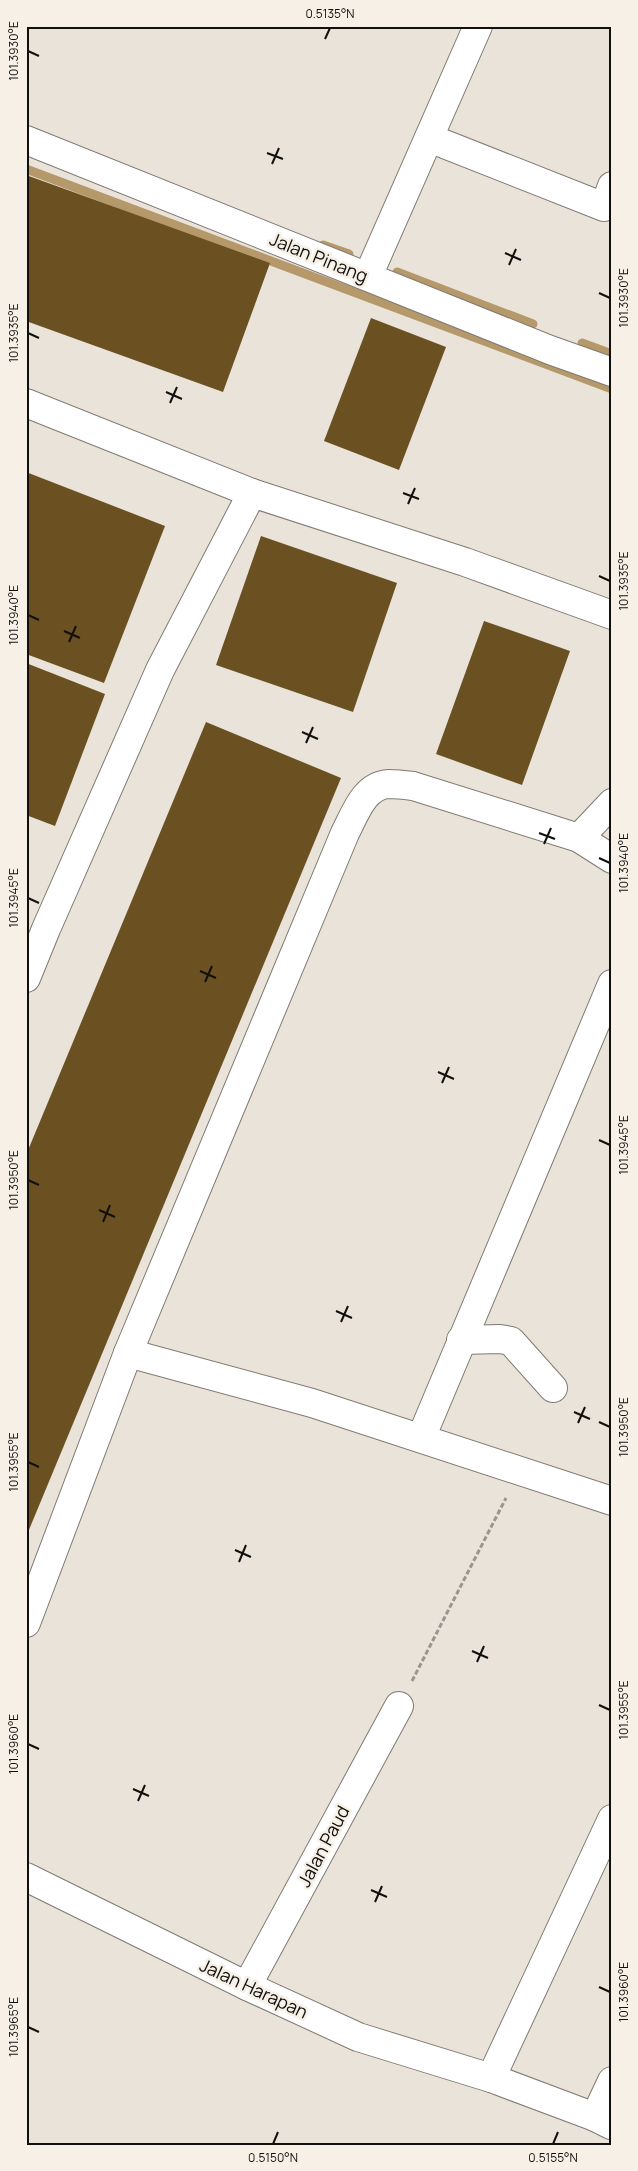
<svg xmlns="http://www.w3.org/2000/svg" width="638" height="2171" font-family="Manrope,sans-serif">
	<rect width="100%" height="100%" fill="#e9e3da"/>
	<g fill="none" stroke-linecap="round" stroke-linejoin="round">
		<g stroke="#b6996a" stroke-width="9">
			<polyline points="26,169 612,389"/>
			<polyline points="323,245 349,254"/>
			<polyline points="397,272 533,324"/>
			<polyline points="582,343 612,354"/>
		</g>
	</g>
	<g fill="#6b5122">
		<polygon points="26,175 270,263 223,392 26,321"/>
		<polygon points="371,318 446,347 399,470 324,441"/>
		<polygon points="26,472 165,526 104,683 26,654"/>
		<polygon points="261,536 397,583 353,712 216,665"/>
		<polygon points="484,621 570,651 522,785 436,754"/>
		<polygon points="26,663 105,694 55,826 26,815"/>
		<polygon points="206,722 341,778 26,1537 26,1155"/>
	</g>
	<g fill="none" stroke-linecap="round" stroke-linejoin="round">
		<defs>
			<g id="minor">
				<polyline points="429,138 604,207 612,186"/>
				<polyline points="26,140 550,350 612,372"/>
				<polyline points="368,276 478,26"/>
				<polyline points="26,403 252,493"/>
				<polyline points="579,838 612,859"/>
				<polyline points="26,978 46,929 160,670 252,493 465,562 612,615"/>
				<polyline points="461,1340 500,1339 511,1341 553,1388"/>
				<polyline points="128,1353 312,1403 612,1501"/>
				<polyline points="421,1438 612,984"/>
				<path d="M 26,1623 L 128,1353 L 345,833 C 355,814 364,785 389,784 C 397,784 405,785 413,786 L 579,838 L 612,803"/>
				<polyline points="26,1877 247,1986 358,2037 491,2078 595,2117"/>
				<polyline points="247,1986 399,1706"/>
				<polyline points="491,2078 612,1819"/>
				<polyline points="611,2125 595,2117 612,2081"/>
			</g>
		</defs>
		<use href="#minor" stroke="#807a72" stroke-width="30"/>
		<polyline stroke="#9a968f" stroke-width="3" stroke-dasharray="5 2.5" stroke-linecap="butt" points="412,1681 506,1498"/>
		<use href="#minor" stroke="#fff" stroke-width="28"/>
	</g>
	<path fill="none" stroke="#12100d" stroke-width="2" d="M 325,39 L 330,28M 28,51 L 39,56M 267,153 L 283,159M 272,164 L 279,148M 505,253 L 521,260M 509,265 L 516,249M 599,293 L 610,298M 28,333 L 39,338M 166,392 L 182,399M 170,403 L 177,387M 403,493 L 419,499M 408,504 L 415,488M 599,576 L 610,581M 28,615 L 39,620M 64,631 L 80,638M 69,642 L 76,626M 302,732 L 318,739M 306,743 L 313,727M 539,833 L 555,839M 544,844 L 551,828M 599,858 L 610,863M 28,898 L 39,903M 200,971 L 216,978M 205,982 L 212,966M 438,1072 L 454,1079M 442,1083 L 449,1067M 599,1140 L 610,1145M 28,1180 L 39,1185M 99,1210 L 115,1217M 103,1222 L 110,1205M 336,1311 L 352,1318M 341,1322 L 348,1306M 574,1412 L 590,1419M 599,1422 L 610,1427M 578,1423 L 585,1407M 28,1462 L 39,1467M 235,1550 L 251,1557M 239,1562 L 246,1545M 472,1651 L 488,1658M 477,1662 L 484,1646M 599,1705 L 610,1710M 28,1744 L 39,1749M 133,1789 L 149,1796M 138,1801 L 145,1785M 371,1890 L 387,1897M 375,1902 L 382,1886M 599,1987 L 610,1992M 28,2027 L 39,2032M 273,2144 L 278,2132M 553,2144 L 558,2132"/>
	<g text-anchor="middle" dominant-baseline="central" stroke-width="5" stroke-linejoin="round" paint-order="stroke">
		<g font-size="18" fill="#12100d" stroke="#f6f0e7">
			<text transform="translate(319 257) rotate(22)">Jalan Pinang</text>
			<text transform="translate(323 1846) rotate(-62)">Jalan Paud</text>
			<text transform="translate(254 1988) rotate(25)">Jalan Harapan</text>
		</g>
	</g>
	<rect width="638" height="2171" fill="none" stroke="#f6f0e7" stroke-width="55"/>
	<rect x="28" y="28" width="582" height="2116" fill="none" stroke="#12100d" stroke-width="2"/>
	<g font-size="12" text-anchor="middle" fill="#12100d">
		<text x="330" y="18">0.5135°N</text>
		<text transform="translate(14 51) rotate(-90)" y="4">101.3930°E</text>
		<text transform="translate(624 298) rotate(-90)" y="4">101.3930°E</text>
		<text transform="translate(14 333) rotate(-90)" y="4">101.3935°E</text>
		<text transform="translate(624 581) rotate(-90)" y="4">101.3935°E</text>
		<text transform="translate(14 615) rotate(-90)" y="4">101.3940°E</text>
		<text transform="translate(624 863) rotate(-90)" y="4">101.3940°E</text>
		<text transform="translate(14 898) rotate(-90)" y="4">101.3945°E</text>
		<text transform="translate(624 1145) rotate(-90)" y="4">101.3945°E</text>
		<text transform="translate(14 1180) rotate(-90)" y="4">101.3950°E</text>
		<text transform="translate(624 1427) rotate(-90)" y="4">101.3950°E</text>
		<text transform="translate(14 1462) rotate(-90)" y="4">101.3955°E</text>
		<text transform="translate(624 1710) rotate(-90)" y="4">101.3955°E</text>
		<text transform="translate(14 1744) rotate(-90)" y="4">101.3960°E</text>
		<text transform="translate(624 1992) rotate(-90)" y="4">101.3960°E</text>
		<text transform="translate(14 2027) rotate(-90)" y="4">101.3965°E</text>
		<text x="273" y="2162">0.5150°N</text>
		<text x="553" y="2162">0.5155°N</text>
	</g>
</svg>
